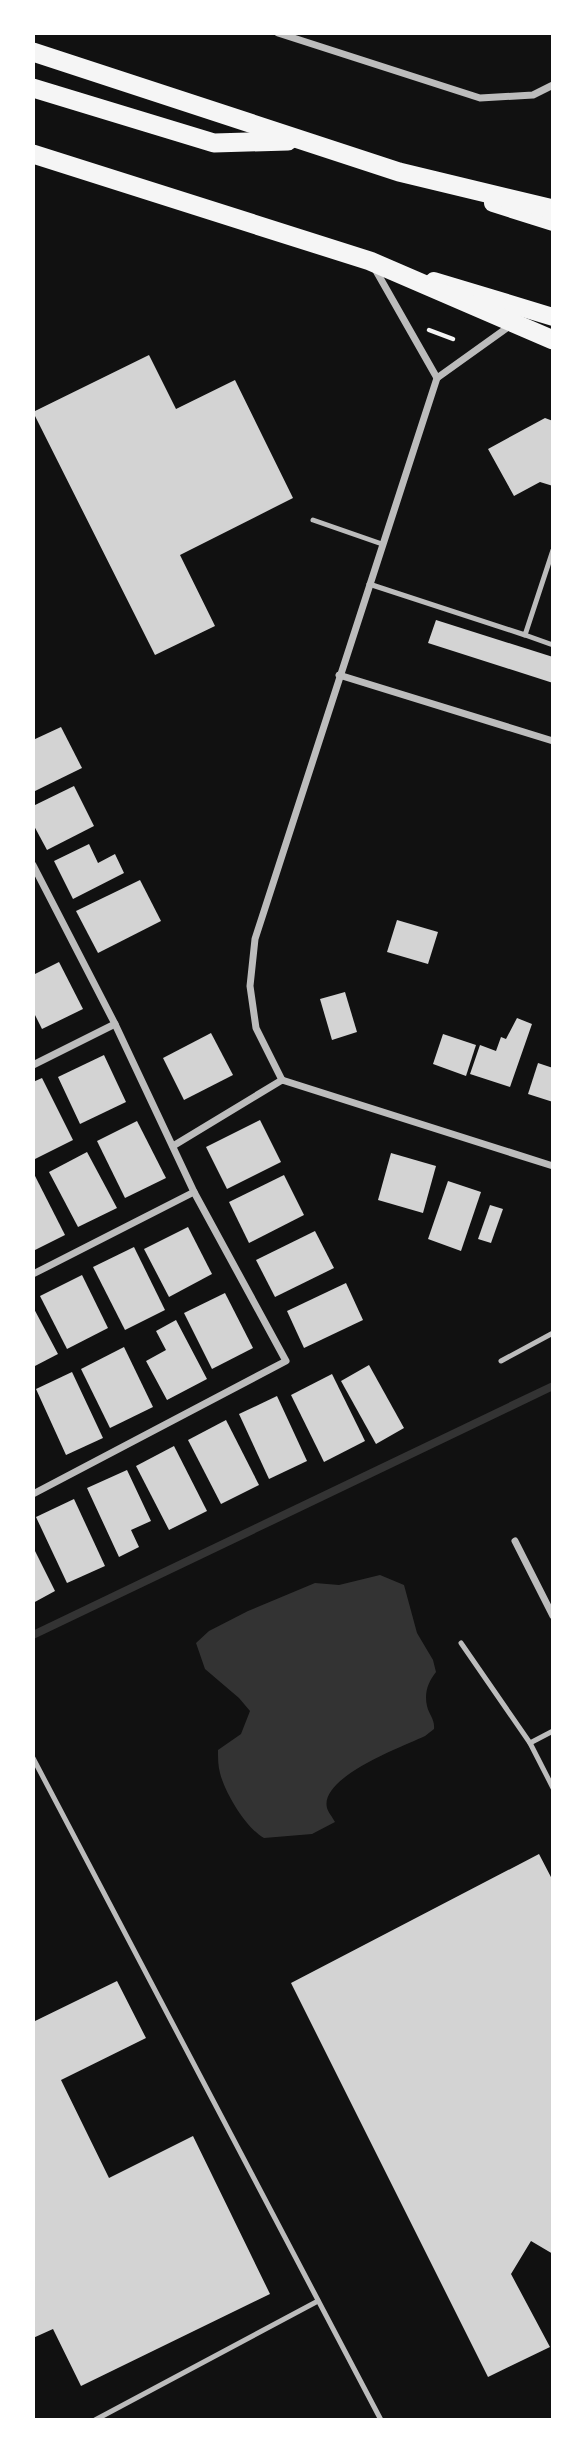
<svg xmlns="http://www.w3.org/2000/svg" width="586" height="2453" font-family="'Nunito Sans',sans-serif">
	<rect width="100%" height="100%" fill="#111"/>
	<path fill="#333" d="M 380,1575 L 404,1585 L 417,1633 L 433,1660 L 436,1672 C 428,1682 424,1693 427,1706 C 429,1715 435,1719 434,1729 L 425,1736 C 404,1746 319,1777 327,1808 C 328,1812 333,1818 335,1822 L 312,1834 L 264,1838 C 246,1828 225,1793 220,1773 C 218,1766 218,1758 218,1750 L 241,1734 L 250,1711 L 239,1698 L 205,1669 L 196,1643 L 209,1631 L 248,1611 L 315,1583 L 339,1585 Z"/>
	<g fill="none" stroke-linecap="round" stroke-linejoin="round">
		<polyline stroke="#333" stroke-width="8" points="33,1635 553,1386"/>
	</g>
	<g fill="#d3d3d3">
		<polygon points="149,355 176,409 235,380 293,498 180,555 215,626 155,655 33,412"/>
		<polygon points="545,418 553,421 553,486 540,482 514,496 488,449"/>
		<polygon points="436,620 553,657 553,683 428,643"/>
		<polygon points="61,727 82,768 33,792 33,740"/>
		<polygon points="74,786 94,826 47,850 33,824 33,806"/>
		<polygon points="89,844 98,863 115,854 124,873 73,899 54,861"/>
		<polygon points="140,880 161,921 98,953 76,911"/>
		<polygon points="397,920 438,932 428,964 387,952"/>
		<polygon points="59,962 83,1009 42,1029 33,1011 33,975"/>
		<polygon points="345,992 357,1032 332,1040 320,999"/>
		<polygon points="517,1018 532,1024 510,1087 470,1074 480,1045 496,1051 501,1037 506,1039"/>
		<polygon points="211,1033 233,1075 184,1100 163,1058"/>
		<polygon points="443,1034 476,1045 466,1076 433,1064"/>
		<polygon points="104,1055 126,1102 80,1124 58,1077"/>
		<polygon points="538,1063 553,1068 553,1102 528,1094"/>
		<polygon points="42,1078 73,1140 35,1159 33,1155 33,1082"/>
		<polygon points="260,1120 281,1162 227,1189 206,1147"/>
		<polygon points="137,1121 166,1178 125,1198 97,1141"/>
		<polygon points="87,1152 117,1208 78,1227 49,1172"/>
		<polygon points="391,1153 436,1166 423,1213 378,1200"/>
		<polygon points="33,1172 65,1235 33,1251"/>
		<polygon points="284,1175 304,1215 249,1243 229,1202"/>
		<polygon points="448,1181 481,1192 461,1251 428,1239"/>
		<polygon points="490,1205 503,1209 491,1243 478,1239"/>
		<polygon points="188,1227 212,1274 169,1297 144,1249"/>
		<polygon points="315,1231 334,1268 275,1297 256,1260"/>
		<polygon points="134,1247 165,1310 125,1330 93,1267"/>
		<polygon points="82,1275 108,1328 67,1349 40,1296"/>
		<polygon points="346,1283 363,1320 304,1348 287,1311"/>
		<polygon points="225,1293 253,1348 212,1369 184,1313"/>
		<polygon points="33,1307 58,1354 33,1367"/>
		<polygon points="176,1320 207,1379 167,1400 146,1361 166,1350 156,1331"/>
		<polygon points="124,1347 153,1407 110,1428 81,1369"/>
		<polygon points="369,1365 404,1428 376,1444 341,1381"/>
		<polygon points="72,1372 103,1438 66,1455 36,1389"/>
		<polygon points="332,1374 365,1441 324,1462 291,1395"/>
		<polygon points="277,1396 307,1461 269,1479 239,1414"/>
		<polygon points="226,1420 259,1485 221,1504 188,1440"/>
		<polygon points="174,1446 207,1511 169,1530 136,1466"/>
		<polygon points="127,1470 151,1521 131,1530 139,1547 119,1557 87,1488"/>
		<polygon points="74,1499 105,1566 67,1583 36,1517"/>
		<polygon points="33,1547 55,1591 33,1603"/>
		<polygon points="539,1854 553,1881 553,2254 531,2241 511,2274 550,2347 488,2377 291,1983"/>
		<polygon points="117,1981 146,2038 61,2080 109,2178 193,2136 270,2294 81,2386 53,2329 33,2338 33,2022"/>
	</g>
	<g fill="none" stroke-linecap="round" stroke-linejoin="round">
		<polyline stroke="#f5f5f5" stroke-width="4.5" points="429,330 453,339"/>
		<g stroke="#bcbcbc" stroke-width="5">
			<polyline points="313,520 382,544"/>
			<polyline points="369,584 525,635 553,550"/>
			<polyline points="525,635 553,645"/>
			<polyline points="501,1361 553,1333"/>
			<polyline points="461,1643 530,1743 553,1788"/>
			<polyline points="530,1743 553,1731"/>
			<polyline points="33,1758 381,2420"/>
			<polyline points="95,2420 318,2301"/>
		</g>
		<g stroke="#bcbcbc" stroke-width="7">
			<polyline points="278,33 480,98 533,95 553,85"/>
			<polyline points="375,269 437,378"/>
			<polyline points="339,675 553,741"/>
			<polyline points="33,865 115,1024 194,1192 286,1361 33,1494"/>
			<polyline points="33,1065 115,1024"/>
			<polyline points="282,1080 256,1028 250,986 255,939 437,378 511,325"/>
			<polyline points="282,1080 553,1166"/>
			<polyline points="173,1146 282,1080"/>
			<polyline points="33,1274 194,1192"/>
			<polyline points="515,1541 553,1616"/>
		</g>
		<g stroke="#f5f5f5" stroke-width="18">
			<polyline points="493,203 553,222"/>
			<polyline points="434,281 553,317"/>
		</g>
		<g stroke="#f5f5f5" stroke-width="19">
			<polyline points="33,52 399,172 553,209"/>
			<polyline points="33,88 214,143 288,141"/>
			<polyline points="33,154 370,261 553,340"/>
		</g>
	</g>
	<rect width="586" height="2453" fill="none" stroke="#ffffff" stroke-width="70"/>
</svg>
